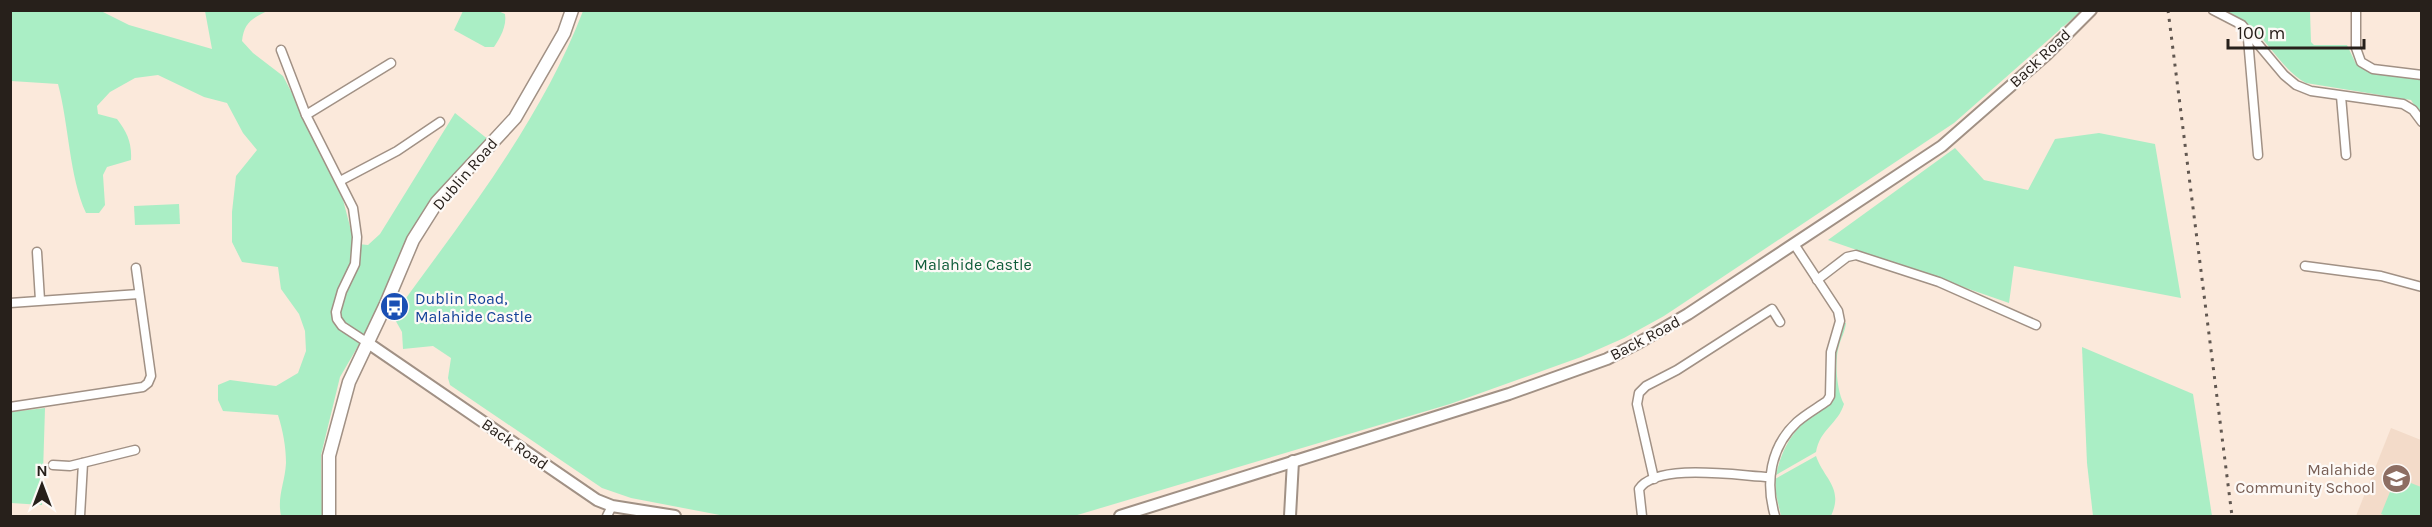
<svg xmlns="http://www.w3.org/2000/svg" width="2432" height="527" font-family="Karla,sans-serif">
	<rect width="100%" height="100%" fill="#fbe9db"/>
	<polygon fill="#f3dbc9" points="2391,428 2421,440 2421,516 2356,516"/>
	<g fill="#aaeec5">
		<path d="M 11,11 L 101,11 L 129,25 L 212,49 L 205,11 L 267,11 C 251,19 244,23 242,41 L 253,53 L 283,76 L 322,151 L 342,196 L 352,234 L 358,244 L 368,245 L 380,234 L 455,113 L 489,140 L 430,201 L 368,329 L 340,377 L 321,455 L 322,516 L 281,516 C 277,496 285,483 286,463 C 286,447 283,431 278,415 L 223,411 L 218,400 L 218,385 L 230,380 L 276,386 L 298,373 L 306,351 L 305,331 L 299,314 L 281,289 L 278,267 L 242,262 L 232,242 L 232,212 L 236,176 L 257,150 L 243,133 L 227,103 L 204,97 L 158,75 L 135,78 L 110,92 L 97,106 L 98,114 L 117,119 C 127,132 132,143 131,160 L 107,167 L 103,175 L 105,205 L 99,213 L 86,213 C 69,176 69,125 58,84 L 11,81 Z"/>
		<path d="M 463,11 L 498,11 L 505,14 C 507,26 500,38 494,47 L 485,47 L 454,30 Z"/>
		<path d="M 583,11 L 583,10 L 2081,11 L 1954,123 L 1664,316 L 1624,338 L 1581,357 L 1450,404 L 1074,516 L 725,516 L 631,498 L 602,488 L 450,385 L 448,378 L 451,358 L 433,346 L 403,349 L 402,332 L 393,316 C 463,219 540,123 583,11 Z"/>
		<path d="M 2221,11 L 2310,11 L 2311,42 L 2314,45 L 2347,45 L 2356,64 L 2367,71 L 2421,80 L 2421,116 L 2411,100 L 2306,83 C 2281,69 2269,41 2246,23 C 2239,17 2229,14 2221,11 Z"/>
		<polygon points="2099,133 2155,144 2181,298 2014,266 2009,303 1828,240 1955,148 1984,180 2028,190 2055,139"/>
		<polygon points="179,204 180,224 135,225 134,206"/>
		<path d="M 1845,323 L 1846,323 C 1845,332 1841,338 1839,346 C 1834,360 1837,393 1844,404 C 1838,424 1820,429 1816,452 L 1776,475 C 1785,435 1803,421 1834,397 L 1835,351 Z"/>
		<polygon points="2082,347 2193,394 2212,516 2093,516 2087,463"/>
		<polygon points="45,408 42,505 11,503 11,412"/>
		<path d="M 1816,456 C 1824,479 1844,488 1831,516 L 1781,516 L 1776,494 L 1775,479 Z"/>
		<polygon points="2396,477 2421,487 2421,516 2386,516 2381,514"/>
	</g>
	<g fill="none" stroke-linecap="round" stroke-linejoin="round">
		<defs>
			<g id="minor">
				<polyline points="2213,10 2242,25 2284,75 2296,85 2311,91 2403,104 2413,110 2422,122"/>
				<polyline points="2356,10 2356,48 2361,62 2373,69 2422,75"/>
				<polyline points="2250,34 2248,39 2258,155"/>
				<polyline points="281,50 306,115 353,208 357,237 355,264 342,291 336,312 337,319 342,326 368,343"/>
				<polyline points="2341,96 2346,155"/>
				<polyline points="306,115 391,63"/>
				<polyline points="340,181 397,151 440,122"/>
				<polyline points="37,252 40,300"/>
				<polyline points="2305,266 2381,276 2422,287"/>
				<polyline points="1817,280 1847,257 1856,255 1939,282 2036,325"/>
				<polyline points="10,303 139,294"/>
				<polyline points="10,407 143,387 148,383 151,376 136,268"/>
				<polyline points="53,465 70,466 135,450"/>
				<polyline points="1654,479 1637,404 1639,393 1646,386 1677,370 1772,309 1780,322"/>
				<polyline points="80,516 83,463"/>
				<polyline points="607,516 612,506"/>
				<path d="M 1642,516 L 1639,489 C 1657,462 1740,476 1769,477"/>
				<path d="M 1775,516 C 1765,483 1770,447 1797,422 C 1806,414 1817,408 1827,401 L 1830,396 L 1831,352 L 1840,321 L 1838,311 L 1794,244"/>
			</g>
			<g id="tertiary">
				<polyline points="368,343 597,500 612,506 675,516"/>
				<polyline points="1120,516 1509,394 1607,359 1640,342 1688,314 1942,146 2046,55 2091,10"/>
				<polyline points="1290,516 1293,461"/>
			</g>
			<polyline id="secondary" points="329,516 329,456 349,382 386,304 413,240 437,202 515,118 564,33 572,10"/>
		</defs>
		<use href="#minor" stroke="#a19185" stroke-width="11"/>
		<use href="#tertiary" stroke="#a19185" stroke-width="14"/>
		<use href="#secondary" stroke="#a19185" stroke-width="15"/>
		<use href="#minor" stroke="#fff" stroke-width="8"/>
		<use href="#tertiary" stroke="#fff" stroke-width="10"/>
		<use href="#secondary" stroke="#fff" stroke-width="12"/>
		<polyline stroke="#615750" stroke-width="3" stroke-dasharray="3 6" stroke-linecap="butt" points="2168,10 2232,516"/>
	</g>
	<defs>
		<symbol id="bus-disc" viewBox="-11 -11 22 22"><circle r="9.5" fill="#1a4fb4" stroke="#fdf9f6"/><path d="M-5-6H5V4H4V6H2V4H-2V6H-4V4H-5ZM-3.5-4V0h7V-4ZM-3.5 1.2v1.5H-2V1.2ZM2 1.2v1.5H3.5V1.2Z" fill="#fff"/></symbol>
		<symbol id="school-disc" viewBox="-11 -11 22 22"><circle r="9.5" fill="#8d6e63" stroke="#fdf9f6"/><path d="M0-5L7-2L0 1L-7-2ZM-4 1L0 2.5L4 1V4Q0 6-4 4Z" fill="#fff"/></symbol>
	</defs>
	<g fill-rule="evenodd">
		<use href="#bus-disc" x="378" y="290" width="33" height="33"/>
		<use href="#school-disc" x="2380" y="462" width="33" height="33"/>
	</g>
	<g text-anchor="middle" dominant-baseline="central" stroke-width="4.5" stroke-linejoin="round" paint-order="stroke">
		<g font-size="16" fill="#27201b" stroke="#fdf9f6">
			<text transform="translate(2040 58) rotate(-43)">Back Road</text>
			<text transform="translate(465 174) rotate(-49)">Dublin Road</text>
			<text transform="translate(1645 338) rotate(-28)">Back Road</text>
			<text transform="translate(515 444) rotate(35)">Back Road</text>
		</g>
		<g font-size="16" fill="#0f5c39" stroke="#fdf9f6">
			<text x="973" y="264">Malahide Castle</text>
		</g>
		<g font-size="16" fill="#164399" stroke="#fdf9f6" text-anchor="start">
			<text x="415" y="298">Dublin Road,<tspan x="415" dy="18">Malahide Castle</tspan></text>
		</g>
		<g font-size="16" fill="#785e54" stroke="#fdf9f6" text-anchor="end">
			<text x="2375" y="469">Malahide<tspan x="2375" dy="18">Community School</tspan></text>
		</g>
	</g>
	<rect width="2432" height="527" fill="none" stroke="#27201b" stroke-width="24"/>
	<g transform="translate(42 485)" stroke="#fdf9f6" stroke-width="4.5" paint-order="stroke">
	<path d="M0-4.5L10 22L0 15L-10 22Z" fill="#27201b"/>
	<text y="-9" font-size="16" font-weight="bold" text-anchor="middle" fill="#27201b">N</text>
	</g>
	<path d="M2228 39v9h136v-9" fill="none" stroke="#27201b" stroke-width="3"/>
	<text x="2237" y="39" font-size="18" fill="#27201b" stroke="#fdf9f6" stroke-width="4.5" paint-order="stroke">100 m</text>
</svg>
